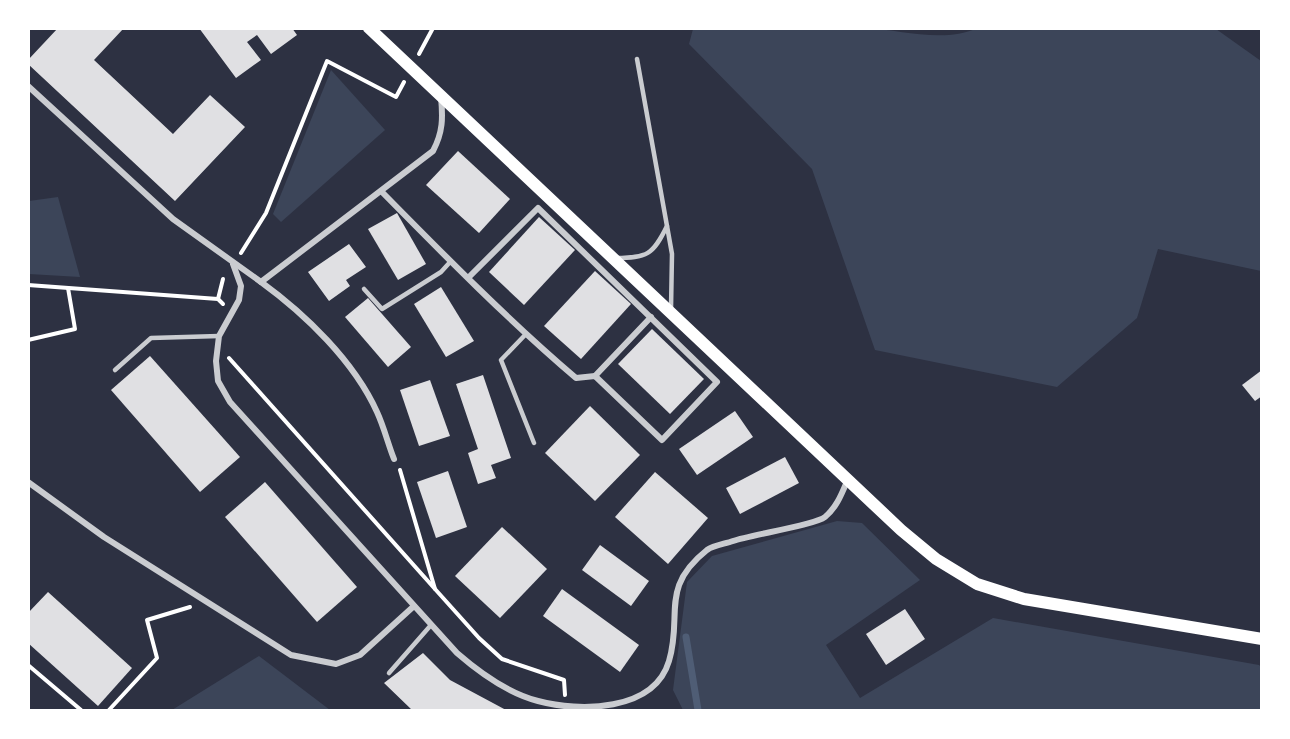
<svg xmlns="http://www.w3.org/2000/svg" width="1290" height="739" font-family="'IBM Plex Sans',sans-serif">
	<rect width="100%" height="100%" fill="#2d3142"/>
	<g fill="#3c4559">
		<path d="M 693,29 C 750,28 807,27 864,28 C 899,29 943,44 977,28 L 1216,29 L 1261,61 L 1261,271 L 1158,249 L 1137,318 L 1057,387 L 875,350 L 812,169 L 689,44 Z"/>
		<polygon points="331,70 385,130 281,222 273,214"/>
		<polygon points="58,197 80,277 29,274 29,201"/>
		<polygon points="837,521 862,523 920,580 826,645 860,698 993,618 1259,665 1261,667 1261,710 683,710 673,690 687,582 712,556"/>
		<polygon points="259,656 330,710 172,710"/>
	</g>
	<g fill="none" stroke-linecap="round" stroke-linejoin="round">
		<polyline stroke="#4f5d75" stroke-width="7" points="686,637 698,710"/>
	</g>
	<g fill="#e0e0e3">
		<polygon points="58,28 124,28 94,60 173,134 210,95 245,127 175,201 28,64 28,60"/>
		<polygon points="199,28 292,28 297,35 271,54 257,35 247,42 261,60 236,78"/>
		<polygon points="458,151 510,199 479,233 426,185"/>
		<polygon points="397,213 426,264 398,280 368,229"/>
		<polygon points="539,217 575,250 524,305 489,272"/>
		<polygon points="349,244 366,267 346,280 350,286 329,301 308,272"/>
		<polygon points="595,271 631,304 581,359 544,326"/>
		<polygon points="441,287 474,341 446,357 414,304"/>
		<polygon points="368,298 411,347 388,367 345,317"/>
		<polygon points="652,329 704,379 670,414 618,364"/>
		<polygon points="150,356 240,457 200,492 111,390"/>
		<polygon points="1262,370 1262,396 1255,401 1242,385"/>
		<polygon points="483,375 511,458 491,465 496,478 478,484 468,453 478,449 456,384"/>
		<polygon points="430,380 450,436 419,446 400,390"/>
		<polygon points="590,406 640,455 595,501 545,453"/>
		<polygon points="735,411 753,437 697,475 679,449"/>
		<polygon points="785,457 799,483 740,514 726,488"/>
		<polygon points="448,471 467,527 436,538 417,482"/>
		<polygon points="655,472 708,518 668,564 615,517"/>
		<polygon points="265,482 357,587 317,622 225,517"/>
		<polygon points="502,527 547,569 500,618 455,576"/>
		<polygon points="600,545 649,581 631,606 582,570"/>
		<polygon points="562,589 639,645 620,672 543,616"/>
		<polygon points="48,592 132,668 98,706 28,643 28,613"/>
		<polygon points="905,609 925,639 886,665 866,634"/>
		<polygon points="423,653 450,680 506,710 412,710 384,683"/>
	</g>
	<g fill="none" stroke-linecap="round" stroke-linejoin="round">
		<g stroke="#fff" stroke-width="4">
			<polyline points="419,54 433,28"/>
			<polyline points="241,253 266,213 327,61 396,97 404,82"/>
			<polyline points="28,285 218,299 223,304"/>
			<polyline points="218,299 223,279"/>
			<polyline points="28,340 75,329 68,288"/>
			<polyline points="229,358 435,589"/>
			<polyline points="400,470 435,589 479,638 502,659 564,680 565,695"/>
			<polyline points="28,665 81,710"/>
			<polyline points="109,710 157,658 147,620 190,607"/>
		</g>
		<g stroke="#caccd0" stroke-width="4.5">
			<polyline points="667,226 672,254 671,309"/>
			<path d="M 615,258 C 647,258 653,255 667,226 L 637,59"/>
			<polyline points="364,289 382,309 441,272 451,261"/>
			<polyline points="525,335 501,360 534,443"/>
			<polyline points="115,370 151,338 219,336"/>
			<polyline points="389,673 431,625"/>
		</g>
		<g stroke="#caccd0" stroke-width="6">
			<path d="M 28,86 L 173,219 L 261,282 L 433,151 C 443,132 443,118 441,97"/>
			<path d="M 382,192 C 445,256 508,320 576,378 L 595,376 L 662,440 L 717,382 L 538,208 L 468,278"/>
			<path d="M 233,264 L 241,286 L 239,300 L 219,336 L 216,361 L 218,381 L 230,402 L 457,653 C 480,673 507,693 538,701 C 579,712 654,712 669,661 C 683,615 659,588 707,550 C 714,545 725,544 733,541 C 750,535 815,525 825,517 C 837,507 842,493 848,479"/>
			<path d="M 261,282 C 305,314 354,361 377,412 C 384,427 388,444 394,459"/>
			<polyline points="595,376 651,317"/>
			<polyline points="28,482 104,537 291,655 336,664 360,655 414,606"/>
		</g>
		<polyline stroke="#fff" stroke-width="12" points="369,28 901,530 936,559 977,584 1024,599 1262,639"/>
	</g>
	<rect width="1290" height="739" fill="none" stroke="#ffffff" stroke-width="60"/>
</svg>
